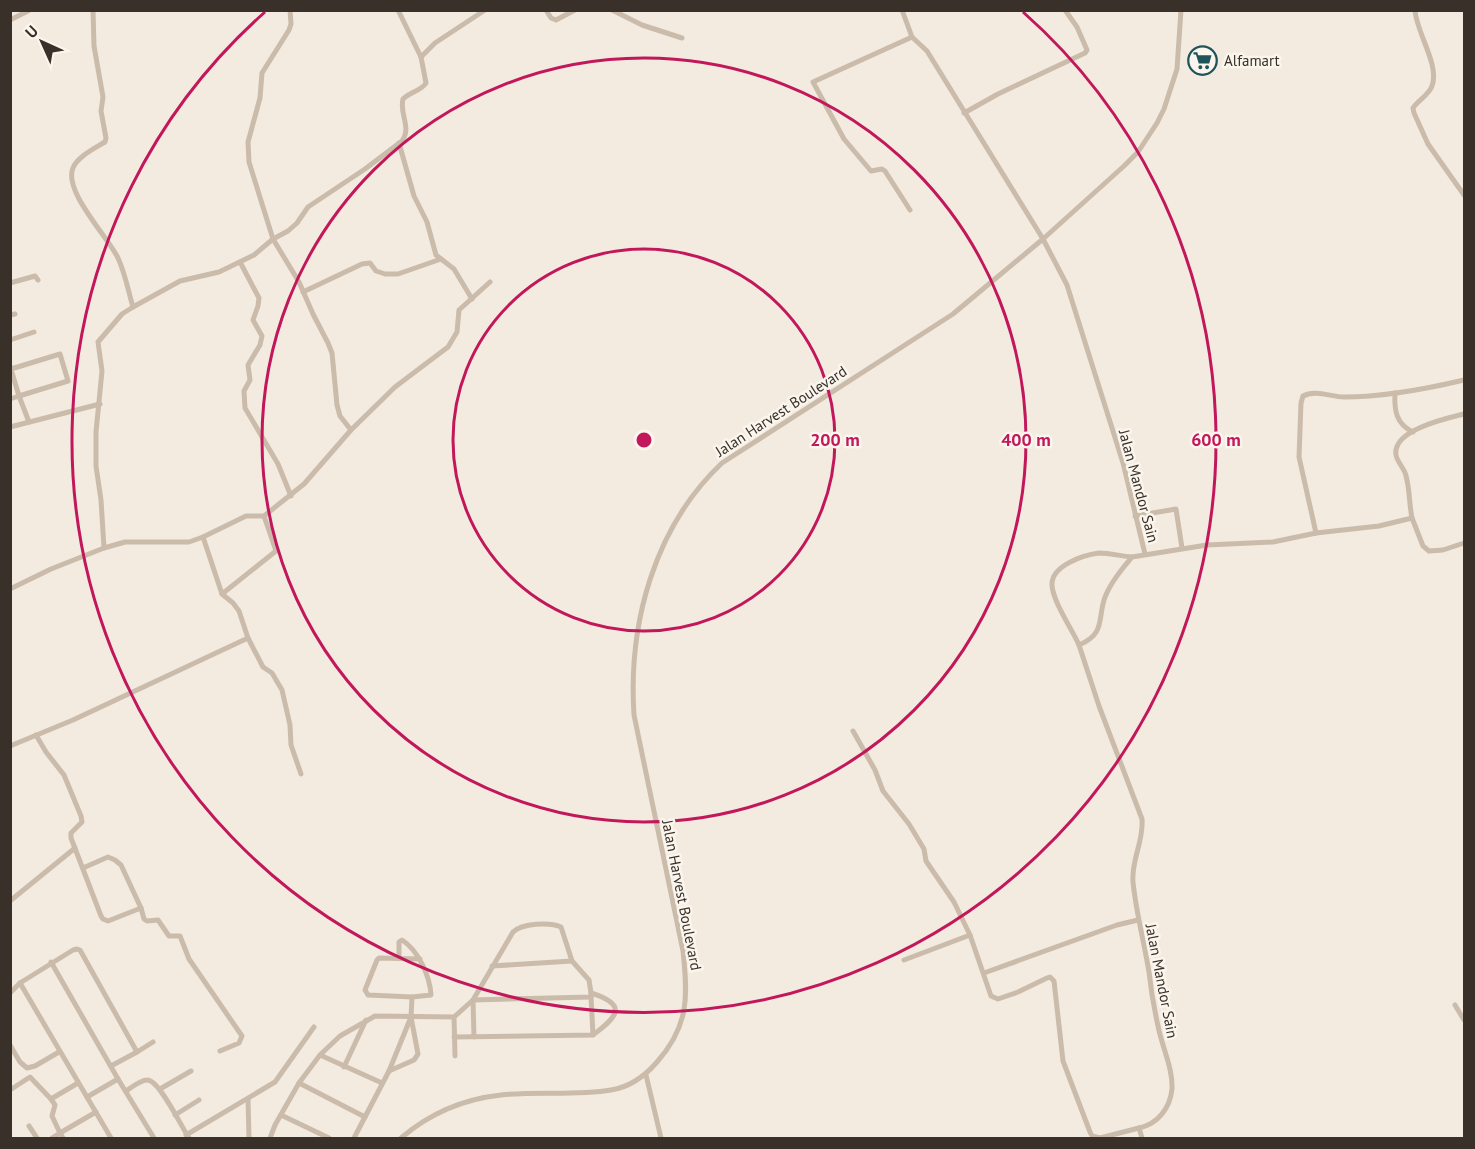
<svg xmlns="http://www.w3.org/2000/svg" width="1475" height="1149" font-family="'PT Sans',sans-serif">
	<rect width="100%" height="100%" fill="#f3ebe0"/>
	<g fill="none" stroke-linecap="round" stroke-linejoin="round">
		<g stroke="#cbbbab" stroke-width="5">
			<polyline points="398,10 421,57"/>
			<polyline points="546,10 551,18 556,20 575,10"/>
			<polyline points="612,10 642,25 682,38"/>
			<polyline points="902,10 912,37 927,51 1043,239 1067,285 1123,463 1145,554"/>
			<path d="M 1415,10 C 1416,32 1440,65 1432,86 C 1429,95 1418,100 1413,108 L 1414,113 L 1428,144 L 1464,195"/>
			<polyline points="10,20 28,11"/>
			<polyline points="964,113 998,94 1085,53 1087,50 1077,27 1065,10"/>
			<polyline points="399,143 414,196 427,222 436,255 454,269 472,299"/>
			<polyline points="910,210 885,171 882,169 871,171 844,139 813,82 912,37"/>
			<polyline points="240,262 259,298 258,306 253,320 262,336 260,345 248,365 250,380 244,391 245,408 278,464 291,496"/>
			<polyline points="10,283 35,276 38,280"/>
			<polyline points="303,292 362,264 370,263 376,271 385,274 398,274 441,259"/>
			<polyline points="133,307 180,281 219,272 254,255 273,239 249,162 248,142 260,98 262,73 289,30 291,24 290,10"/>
			<polyline points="10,315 15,314"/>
			<polyline points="10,340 34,332"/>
			<polyline points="10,366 19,396 68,381 60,354 11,369"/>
			<path d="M 1395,393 C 1394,410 1396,424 1413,432"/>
			<polyline points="10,399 19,396 29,422"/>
			<polyline points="10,427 100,404"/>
			<path d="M 351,430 L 340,416 L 337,405 L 332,353 L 328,343 L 313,314 L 299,282 L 273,239 L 288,231 L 297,223 L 308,207 L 365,169 L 402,141 C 412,127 399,114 403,99 C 410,92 421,91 426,83 L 421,57 L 435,43 L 485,10"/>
			<polyline points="1135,516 1176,509 1182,548"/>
			<polyline points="1412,518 1423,546 1429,551 1443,550 1464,543"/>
			<path d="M 1316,533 L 1299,457 L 1301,403 L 1303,396 C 1315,389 1331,397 1344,397 C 1384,397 1426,389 1464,380"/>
			<polyline points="203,537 222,594 233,603 239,611 248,638 263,667 272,673 282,690 290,725 291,745 301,774"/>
			<polyline points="104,548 125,542 189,542 203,537 246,516 264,516 304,484 351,430 395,387 448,347 457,332 459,310 490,282"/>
			<path d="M 10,589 L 51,569 L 104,548 L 101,500 L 96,466 L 96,432 L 102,371 L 98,342 L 122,314 L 133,307 C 128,290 125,273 118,258 C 108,237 63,191 73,168 C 77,157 95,148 105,142 L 106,138 L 101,111 L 103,97 L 94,46 L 93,10"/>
			<polyline points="222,594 276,551 264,516"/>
			<path d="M 1079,645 C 1072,629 1053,602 1052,585 C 1051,566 1083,555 1099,553 C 1109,553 1121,556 1132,557"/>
			<polyline points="853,731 875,770 883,791 909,824 924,849 926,861 954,902 970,935 991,996 998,999 1018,992 1047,978 1050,977 1054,981 1063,1061 1090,1132 1092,1136 1100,1138"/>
			<polyline points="36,735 46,752 64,775 81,816 82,822 71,833 71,838 101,916 103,919 108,921 141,908 144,919 147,921 158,920 169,936 180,936 189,959 242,1036 239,1043 220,1051"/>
			<polyline points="10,746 73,720 248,638"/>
			<polyline points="83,868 108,857 115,860 121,865 141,908"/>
			<polyline points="10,901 75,848"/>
			<path d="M 399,958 L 399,942 L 402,940 C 418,950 430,976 431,995 L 412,997 L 368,995 L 365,990 L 377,960 L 379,958 L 420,959"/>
			<polyline points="904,960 970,935"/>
			<polyline points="51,962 118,1079 87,1097"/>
			<polyline points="492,966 572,961"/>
			<polyline points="984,973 1117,925 1138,920"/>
			<polyline points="20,983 73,950 77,949 80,950 137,1052 111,1066"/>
			<polyline points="10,993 20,983 111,1138"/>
			<polyline points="591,997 593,1035"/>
			<polyline points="1455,1005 1464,1020"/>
			<polyline points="454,1017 455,1056"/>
			<polyline points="474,1037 473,1000 591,997 591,993"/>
			<polyline points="10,1045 20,1062 27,1068 35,1066 59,1052"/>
			<polyline points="137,1052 153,1042"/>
			<polyline points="320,1055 382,1083"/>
			<polyline points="344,1067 366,1020"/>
			<polyline points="389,1071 414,1060 418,1054 411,1017 412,997"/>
			<polyline points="646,1075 661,1138"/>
			<polyline points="118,1079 154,1138"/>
			<polyline points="299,1083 365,1117"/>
			<polyline points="160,1089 191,1071"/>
			<polyline points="10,1090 30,1077 51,1099 78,1083"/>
			<path d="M 126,1091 C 131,1088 140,1080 147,1080 C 159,1079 182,1128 189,1138"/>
			<polyline points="51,1099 55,1105 52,1116 60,1133 96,1112"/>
			<polyline points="248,1099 249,1138"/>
			<polyline points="175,1115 199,1100"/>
			<polyline points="281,1115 329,1138"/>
			<polyline points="29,1126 37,1138"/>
			<polyline points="186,1135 275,1082 314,1027"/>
			<polyline points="52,1138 60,1133 63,1138"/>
			<path d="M 270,1138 L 275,1125 L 299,1083 L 320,1055 L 340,1036 L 375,1016 L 454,1017 L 473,1000 L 513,932 C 522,923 550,922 561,927 L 572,961 L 589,980 L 591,993 C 629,1005 617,1017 593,1035 L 454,1037"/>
			<polyline points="354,1138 389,1071 411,1017"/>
			<path d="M 401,1138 C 429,1114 464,1099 501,1095 C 537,1091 575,1096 611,1090 C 630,1087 645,1076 657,1062 C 689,1026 688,997 683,951 L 634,715 C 628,624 654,527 722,463 L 953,314 L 1043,239 L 1124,166 L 1138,152 L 1157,123 L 1164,109 L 1177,69 L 1181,10"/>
			<polyline points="1100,1138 1139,1128"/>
			<path d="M 1142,1138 L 1139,1128 C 1158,1124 1170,1108 1172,1089 C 1173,1068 1162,1047 1158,1026 C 1154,1008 1151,991 1149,972 C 1144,942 1136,912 1133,882 C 1131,860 1144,841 1142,819 L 1099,706 L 1079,645 C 1106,633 1097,620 1105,597 C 1111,582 1122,569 1132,557 L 1207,545 L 1273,542 L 1316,533 L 1379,526 L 1412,518 C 1409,504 1410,490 1406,476 C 1405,469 1397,462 1396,455 C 1392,430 1448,418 1464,414"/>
		</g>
	</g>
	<g fill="none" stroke="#c2185b" stroke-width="3">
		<circle cx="644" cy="440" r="191"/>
		<circle cx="644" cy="440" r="382"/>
		<path d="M1023 12A572 572 0 1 1 265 12"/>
	</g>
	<defs>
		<symbol id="supermarket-ring" viewBox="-11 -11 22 22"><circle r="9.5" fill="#faf5ed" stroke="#20545b" stroke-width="1.5"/><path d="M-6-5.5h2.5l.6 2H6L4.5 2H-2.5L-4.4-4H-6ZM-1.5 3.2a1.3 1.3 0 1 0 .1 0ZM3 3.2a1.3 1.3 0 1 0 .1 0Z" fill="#20545b"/></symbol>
	</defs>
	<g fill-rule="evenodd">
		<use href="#supermarket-ring" x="1186" y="44" width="33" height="33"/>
	</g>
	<g text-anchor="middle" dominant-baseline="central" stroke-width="5" stroke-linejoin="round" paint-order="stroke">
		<g font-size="15" fill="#39302a" stroke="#faf5ed" text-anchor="start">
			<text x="1224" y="60">Alfamart</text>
		</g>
		<g font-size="15" fill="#39302a" stroke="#faf5ed">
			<text transform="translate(781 411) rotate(-33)">Jalan Harvest Boulevard</text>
			<text transform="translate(1139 486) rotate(75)">Jalan Mandor Sain</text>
			<text transform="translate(682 895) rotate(79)">Jalan Harvest Boulevard</text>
			<text transform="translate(1162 981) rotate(79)">Jalan Mandor Sain</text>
		</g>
	</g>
	<circle cx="644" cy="440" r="9" fill="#c2185b" stroke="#faf5ed" stroke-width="3"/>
	<g font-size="18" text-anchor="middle" font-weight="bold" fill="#c2185b" stroke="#faf5ed" stroke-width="5" stroke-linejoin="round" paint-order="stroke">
		<text x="835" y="446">200 m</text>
		<text x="1026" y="446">400 m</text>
		<text x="1216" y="446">600 m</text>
	</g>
	<rect width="1475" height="1149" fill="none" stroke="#39302a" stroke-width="24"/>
	<g transform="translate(42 42) rotate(315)" stroke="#faf5ed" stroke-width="4.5" paint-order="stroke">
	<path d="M0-4.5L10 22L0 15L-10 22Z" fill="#39302a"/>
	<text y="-9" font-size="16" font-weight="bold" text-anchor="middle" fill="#39302a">U</text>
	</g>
</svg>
